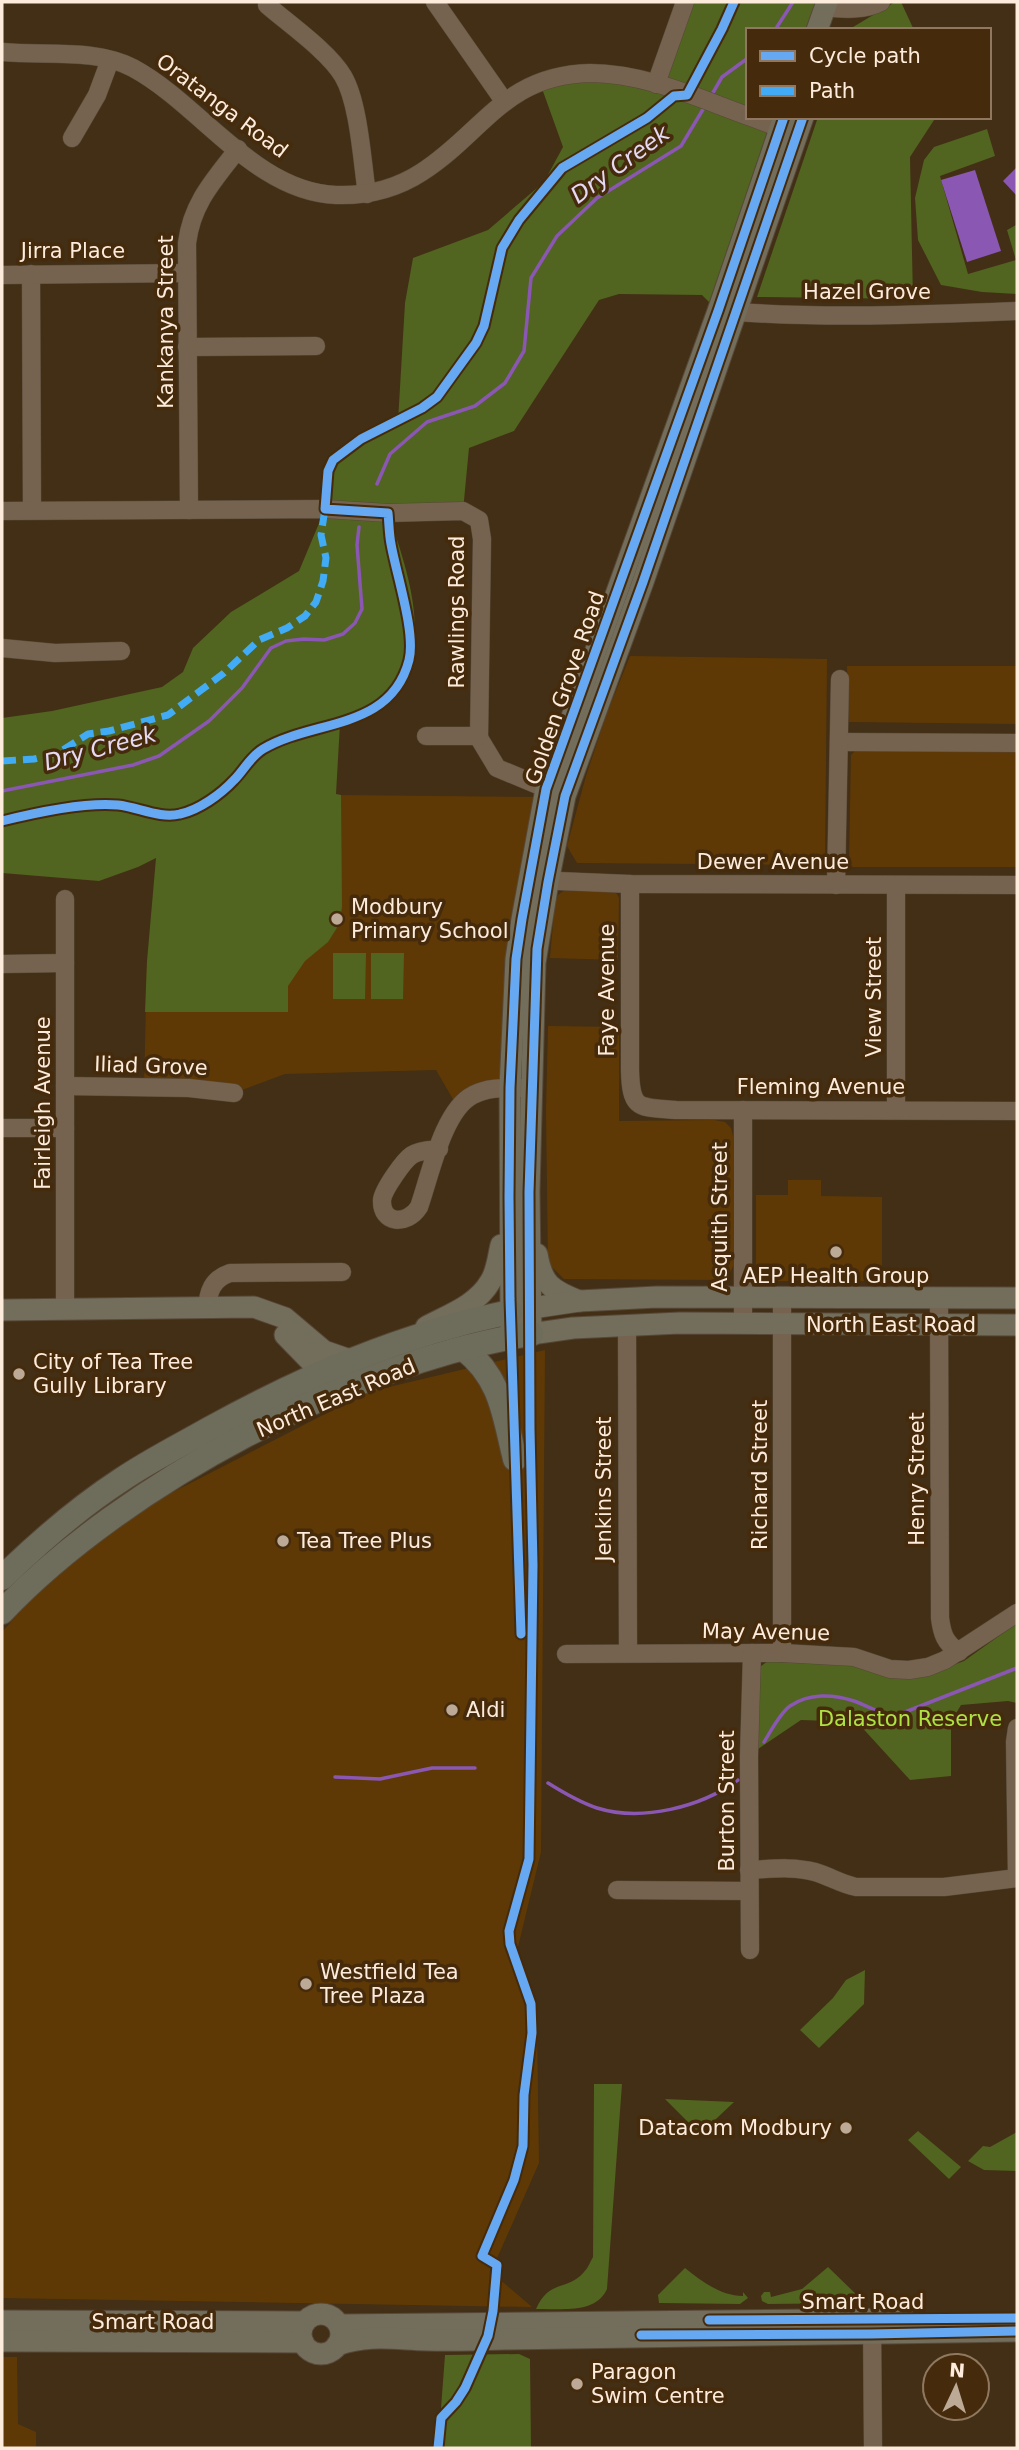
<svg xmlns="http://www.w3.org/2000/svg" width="1019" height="2450" font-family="'DejaVu Sans',sans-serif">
	<rect width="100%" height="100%" fill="#422f15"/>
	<g fill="#5f3905">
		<polygon points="630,656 827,659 825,859 815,865 577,863 567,846 586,776 606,716"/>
		<polygon points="847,666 1017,666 1017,724 849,722"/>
		<polygon points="857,749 1017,749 1017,867 853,867 849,863 851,755"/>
		<polygon points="336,795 545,797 510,1088 457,1106 436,1070 285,1074 234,1093 144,1087 147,961"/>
		<polygon points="567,888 611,890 617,894 619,898 618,960 550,958 555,902 558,895"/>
		<polygon points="548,1026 619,1027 619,1121 714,1120 725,1122 731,1128 733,1136 733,1266 728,1278 722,1280 564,1279 548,1263 546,1111"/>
		<polygon points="788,1180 821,1180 821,1196 882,1197 882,1281 763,1281 756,1274 756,1195 788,1195"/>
		<polygon points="545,1350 541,1852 516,1955 535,2003 537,2025 539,2163 491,2272 532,2307 2,2298 2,1632 54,1574 142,1508 368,1392"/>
		<polygon points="2,2357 17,2357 18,2424 36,2432 36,2448 2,2448"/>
	</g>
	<g fill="#516420">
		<path d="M 685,2 L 827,2 L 817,30 L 748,30 L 748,117 L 784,117 L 718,311 L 702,295 L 619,294 L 599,300 L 514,431 L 469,448 L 463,511 L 388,513 C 416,594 447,688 340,724 L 336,794 L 341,795 L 342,906 L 340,923 L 328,942 L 305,961 L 288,986 L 288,1012 L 145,1012 L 147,961 L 156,858 L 138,867 L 99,881 L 2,873 L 2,718 L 52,711 L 162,687 L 183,672 L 193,648 L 231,612 L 299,571 L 325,509 L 328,471 L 333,460 L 361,439 L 398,421 L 405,303 L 413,258 L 488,230 L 544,182 L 563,147 L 540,83 L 560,77 L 656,84 Z"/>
		<polygon points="895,2 901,2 914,30 848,30"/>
		<polygon points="818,117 936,117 910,157 913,299 757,297"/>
		<polygon points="987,129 995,156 940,176 968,274 1016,260 1007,230 1016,225 1017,227 1017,294 982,292 941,285 918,240 915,198 924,160 934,147"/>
		<polygon points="333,953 366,953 365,999 333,999"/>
		<polygon points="371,953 404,953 403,999 371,999"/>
		<polygon points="1017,1623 1017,1703 1008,1701 961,1705 951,1722 951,1776 910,1780 857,1722 801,1720 758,1749 758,1672 761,1666 771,1659 940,1670 964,1661"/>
		<polygon points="865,1970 864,2004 819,2048 800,2030 833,1998 846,1980"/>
		<path d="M 594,2084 L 622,2084 L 607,2289 C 595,2315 561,2308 536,2309 C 549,2279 568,2291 584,2272 C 588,2268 590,2262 593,2257 Z"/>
		<polygon points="665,2099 734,2102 700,2134"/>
		<polygon points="918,2131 961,2167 949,2179 908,2140"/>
		<polygon points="1017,2132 1017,2171 984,2170 968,2161 983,2146 990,2147"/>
		<polygon points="828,2267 860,2298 860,2303 768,2304 762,2301 761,2296 764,2292 770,2292 771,2297 802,2289"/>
		<path d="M 685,2268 C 701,2281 721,2296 743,2296 L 743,2292 L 748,2298 L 740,2304 L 659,2303 L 658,2295 Z"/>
		<polygon points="519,2354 530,2359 531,2448 438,2448 445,2355"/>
	</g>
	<g fill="#8a57b2">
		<polygon points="1017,167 1017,196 1003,181"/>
		<polygon points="975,170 1001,251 967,262 941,180"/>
	</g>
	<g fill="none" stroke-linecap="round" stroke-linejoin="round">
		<g stroke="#8a57b2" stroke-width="3.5">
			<polyline points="775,30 793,2"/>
			<polyline points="711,96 722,77 748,58"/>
			<polyline points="377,484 390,454 427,422 475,406 505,383 524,351 531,278 557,236 597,198 681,146 705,106"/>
			<polyline points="2,791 133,765 159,756 209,721 242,688 271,648 286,641 304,639 324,640 343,634 355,623 362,609 357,545 359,527"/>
			<path d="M 764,1742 C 771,1731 780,1713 790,1706 C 809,1693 833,1694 854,1701 C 871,1707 881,1716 900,1714 L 1017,1668"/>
			<polyline points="335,1777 380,1779 432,1768 475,1768"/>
			<path d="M 548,1783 C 564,1793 579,1802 597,1808 C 642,1822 701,1807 738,1780"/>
		</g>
		<defs>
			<g id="minor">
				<polyline points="435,2 504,101"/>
				<path d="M 267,5 C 289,24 329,52 343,76 C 359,103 362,161 367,194"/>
				<path d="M 826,7 C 842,10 866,10 881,2"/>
				<path d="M 3,52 C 44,56 96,48 133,68 C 200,104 255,192 336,195 C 366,196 396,189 422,172 C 483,133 504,75 590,73 C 644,73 698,98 748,116"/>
				<polyline points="656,84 685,2"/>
				<polyline points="751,117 780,128"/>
				<polyline points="72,138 97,95 110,60"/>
				<polyline points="31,274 32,510"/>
				<polyline points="2,275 187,273"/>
				<path d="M 724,311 C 822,319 919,315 1017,311"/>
				<polyline points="187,347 316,346"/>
				<path d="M 189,510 L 187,243 C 192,203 214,180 238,149"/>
				<polyline points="2,511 325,509 388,513 463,511 479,520 482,539 479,738 497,768 557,793"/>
				<polyline points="2,648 55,653 121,651"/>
				<polyline points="426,736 479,736"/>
				<polyline points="839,742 1017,743"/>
				<polyline points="534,880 630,884 1017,885"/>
				<path d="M 630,884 L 630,1070 C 631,1111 639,1107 676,1110 L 1017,1111"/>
				<polyline points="836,885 840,679"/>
				<polyline points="896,885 896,1110"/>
				<polyline points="2,964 65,963"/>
				<polyline points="65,1086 189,1088 234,1093"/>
				<polyline points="2,1128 65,1128"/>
				<path d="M 439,1149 C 431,1150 420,1150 412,1155 C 404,1160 383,1190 382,1200 C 381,1224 407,1226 419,1207 C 430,1176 443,1110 473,1095 C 488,1087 505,1088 522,1088"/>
				<polyline points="782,1297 782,1653"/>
				<path d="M 939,1298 L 940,1618 C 942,1634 945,1643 959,1652"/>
				<polyline points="65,1308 65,899"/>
				<path d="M 207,1309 C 208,1292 212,1279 230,1273 L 342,1272"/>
				<polyline points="627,1324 628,1653"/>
				<polyline points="743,1324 743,1110"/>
				<polyline points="566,1654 782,1653 854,1657 890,1669 909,1670 928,1667 945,1660 1017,1613"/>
				<path d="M 749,1870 C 770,1869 794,1866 815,1872 C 829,1876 841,1884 856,1887 L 944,1887 L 1017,1878"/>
				<polyline points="1017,1878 1015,1742 1017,1728"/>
				<polyline points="617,1890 749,1891"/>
				<polyline points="750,1950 749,1756 752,1653"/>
				<polyline points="872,2322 873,2448"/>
			</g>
			<g id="major">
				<polyline points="817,30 827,2"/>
				<polyline points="803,117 643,582 565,796 548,882 535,963 529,1192 531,1334 573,1328 680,1323 1017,1325"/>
				<path d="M 537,1254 C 542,1284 551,1290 579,1301"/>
				<polyline points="2,1310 254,1307 285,1318 324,1351 350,1360"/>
				<polyline points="519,1310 579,1301 657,1297 1017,1298"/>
				<path d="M 426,1327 C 448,1315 477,1305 490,1282 C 497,1272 498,1257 501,1245"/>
				<polyline points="511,1328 510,1088 516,959 522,919 546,789 718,311 784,117"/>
				<polyline points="285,1335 321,1372 338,1376"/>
				<circle cx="321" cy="2334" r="20"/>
				<polyline points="2,2321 305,2322"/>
				<polyline points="339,2325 904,2319"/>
				<polyline points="2,2341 303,2342"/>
				<path d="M 337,2345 C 369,2334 393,2339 426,2340 C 453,2341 479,2340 506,2339 C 676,2335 847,2335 1017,2331"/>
			</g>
			<g id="highway">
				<path d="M 464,1349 C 502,1379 504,1416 515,1459"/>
				<path d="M 2,1578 C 39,1542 78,1508 121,1480 C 149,1461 179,1446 209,1429 C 305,1376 403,1334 510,1312"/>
				<path d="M 2,1612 C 123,1484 357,1360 531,1334"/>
			</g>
		</defs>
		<use href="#minor" stroke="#574837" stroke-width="19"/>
		<use href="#major" stroke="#574837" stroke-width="23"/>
		<use href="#highway" stroke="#574837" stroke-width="26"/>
		<use href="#minor" stroke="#75634f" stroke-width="18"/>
		<use href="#major" stroke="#736d5c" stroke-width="21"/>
		<use href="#highway" stroke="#6e6c5b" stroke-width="24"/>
		<polyline stroke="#42abf6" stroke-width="7" stroke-dasharray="14 7" stroke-linecap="butt" points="2,761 34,759 58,753 88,734 109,731 168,715 224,673 259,640 287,628 305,616 316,602 323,581 326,558 321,535 325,509"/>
		<defs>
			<g id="cycleway">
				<path d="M 2,821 C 34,813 85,802 118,805 C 138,807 160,819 180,814 C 199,810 221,794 234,780 C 244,770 250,757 263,749 C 313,719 391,731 409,660 C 416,633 396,573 391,544 C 389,534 389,523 388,513 L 325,509 L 328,471 L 333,460 L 361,439 L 422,408 L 437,397 L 476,343 L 484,326 L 502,248 L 519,220 L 562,168 L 647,118 L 674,96 L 687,95 L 722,29 L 734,2"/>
				<polyline points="521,1634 510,1299 509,1197 510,1088 516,959 522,919 546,789 718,311 784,117"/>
				<polyline points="709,2320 1017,2318"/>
				<polyline points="641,2335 871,2334 1017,2331"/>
				<polyline points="438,2448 441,2418 456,2402 465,2388 488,2336 493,2311 497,2265 482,2256 514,2180 523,2146 524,2095 532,2033 531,2004 510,1944 509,1931 529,1859 533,1565 530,1429 529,1192 537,949 548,882 565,796 643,582 803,117"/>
			</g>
		</defs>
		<use href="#cycleway" stroke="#452b0c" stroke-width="13"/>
		<use href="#cycleway" stroke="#66a8f1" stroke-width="9"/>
	</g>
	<g fill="#bca996" stroke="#452b0c" stroke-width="2.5">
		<circle cx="337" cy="919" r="7"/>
		<circle cx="836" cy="1252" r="7"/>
		<circle cx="19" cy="1374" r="7"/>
		<circle cx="283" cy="1541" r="7"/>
		<circle cx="452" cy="1710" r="7"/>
		<circle cx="306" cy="1984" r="7"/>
		<circle cx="846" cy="2128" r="7"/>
		<circle cx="577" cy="2384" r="7"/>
	</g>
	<g text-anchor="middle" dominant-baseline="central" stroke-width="7" stroke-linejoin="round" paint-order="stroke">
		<g font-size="21" fill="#fdebdb" stroke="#452b0c">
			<text transform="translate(222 106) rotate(37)">Oratanga Road</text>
			<text x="73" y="251">Jirra Place</text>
			<text x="867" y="292">Hazel Grove</text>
			<text transform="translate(166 322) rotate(-90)">Kankanya Street</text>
			<text transform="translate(457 612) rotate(-90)">Rawlings Road</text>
			<text transform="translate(565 688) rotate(-71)">Golden Grove Road</text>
			<text x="773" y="862">Dewer Avenue</text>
			<text transform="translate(607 990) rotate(-90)">Faye Avenue</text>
			<text transform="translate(874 997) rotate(-90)">View Street</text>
			<text transform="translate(151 1066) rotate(2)">Iliad Grove</text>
			<text x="821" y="1087">Fleming Avenue</text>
			<text transform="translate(43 1103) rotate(-90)">Fairleigh Avenue</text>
			<text transform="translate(720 1217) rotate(-90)">Asquith Street</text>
			<text x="891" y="1325">North East Road</text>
			<text transform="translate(336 1398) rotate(-23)">North East Road</text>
			<text transform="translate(760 1475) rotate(-90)">Richard Street</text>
			<text transform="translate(917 1479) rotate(-90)">Henry Street</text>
			<text transform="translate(604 1489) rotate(-90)">Jenkins Street</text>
			<text transform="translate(766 1632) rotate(1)">May Avenue</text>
			<text transform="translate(727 1801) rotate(-90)">Burton Street</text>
			<text x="863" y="2302">Smart Road</text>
			<text x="153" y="2322">Smart Road</text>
		</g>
		<g font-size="21" fill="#fdebdb" stroke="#452b0c" text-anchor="start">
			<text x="351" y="907">Modbury<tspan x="351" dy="24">Primary School</tspan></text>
			<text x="836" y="1276" text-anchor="middle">AEP Health Group</text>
			<text x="33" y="1362">City of Tea Tree<tspan x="33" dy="24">Gully Library</tspan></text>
			<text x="297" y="1541">Tea Tree Plus</text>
			<text x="466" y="1710">Aldi</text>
			<text x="320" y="1972">Westfield Tea<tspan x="320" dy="24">Tree Plaza</tspan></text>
			<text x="832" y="2128" text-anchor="end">Datacom Modbury</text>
			<text x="591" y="2372">Paragon<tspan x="591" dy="24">Swim Centre</tspan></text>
		</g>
		<g font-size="21" fill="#afe344" stroke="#452b0c">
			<text x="910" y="1719">Dalaston Reserve</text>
		</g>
		<g font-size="23" font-style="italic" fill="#e5d9f3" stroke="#452b0c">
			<text transform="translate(620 164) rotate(-36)">Dry Creek</text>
			<text transform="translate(100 748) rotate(-15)">Dry Creek</text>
		</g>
	</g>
	<rect width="1019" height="2450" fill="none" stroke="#fdebdb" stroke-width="7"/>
	<rect x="746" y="28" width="245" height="91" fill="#452b0c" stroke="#8f785f" stroke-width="2"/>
	<rect x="760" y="51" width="35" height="10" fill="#66a8f1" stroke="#8f785f" stroke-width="2"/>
	<text x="809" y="63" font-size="21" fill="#fdebdb">Cycle path</text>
	<rect x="760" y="86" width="35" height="10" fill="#42abf6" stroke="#8f785f" stroke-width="2"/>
	<text x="809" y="98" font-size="21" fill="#fdebdb">Path</text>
	<g transform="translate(956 2387) rotate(4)"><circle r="33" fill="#452b0c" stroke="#8f785f" stroke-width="2"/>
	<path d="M0-5L12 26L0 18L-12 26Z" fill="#bca996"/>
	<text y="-10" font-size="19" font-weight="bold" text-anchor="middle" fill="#fdebdb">N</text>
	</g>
</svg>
